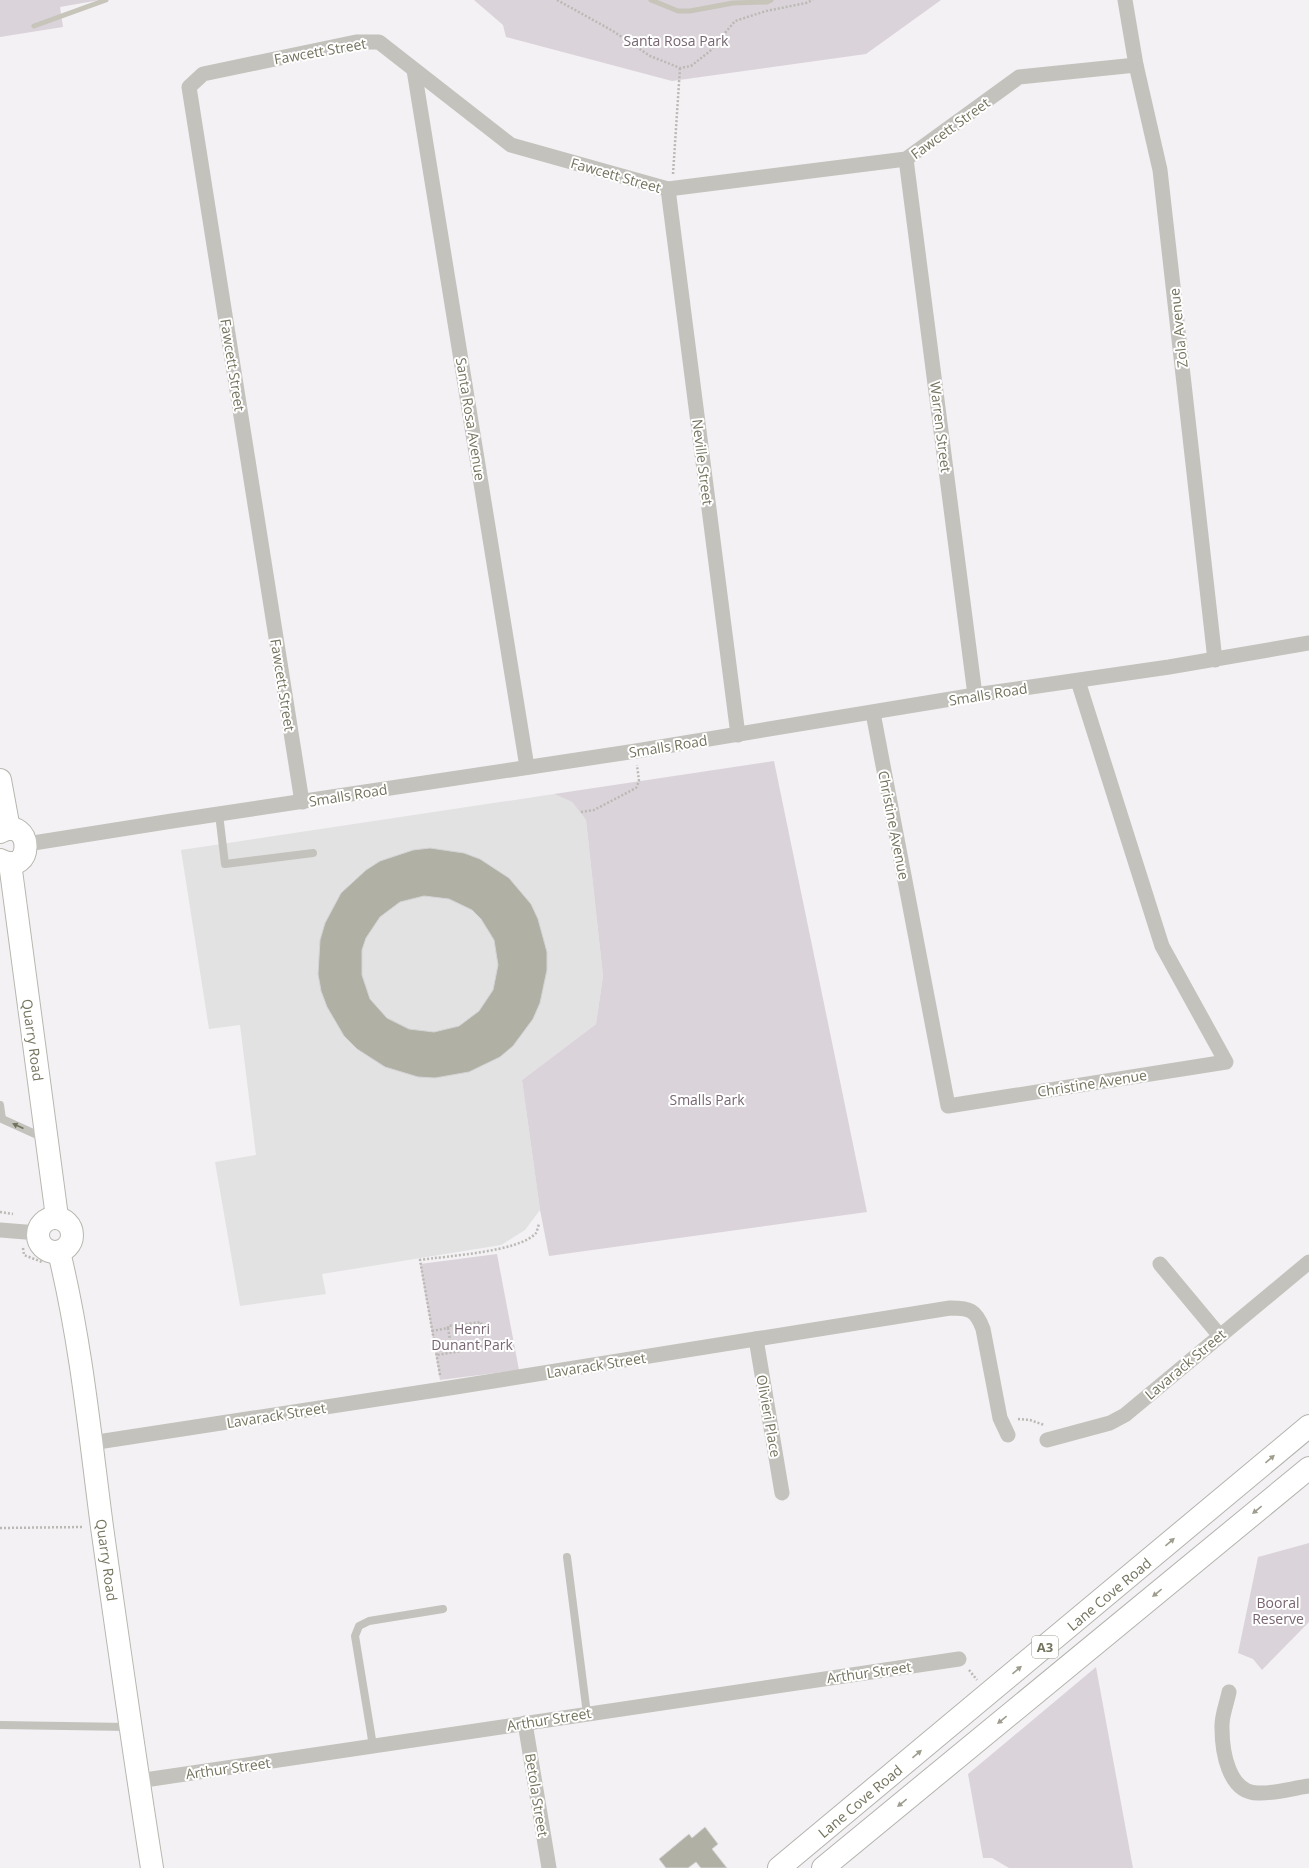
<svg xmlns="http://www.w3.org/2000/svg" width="1309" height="1868" font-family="'Open Sans',sans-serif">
	<rect width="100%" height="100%" fill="#f3f1f4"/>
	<polygon fill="#e3e2e2" points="554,794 572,802 586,820 603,976 596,1024 522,1080 540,1210 525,1230 501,1245 322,1274 326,1294 240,1306 215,1162 256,1155 240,1025 209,1029 181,850"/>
	<g fill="#dbd3da">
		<polygon points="0,0 100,0 60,7 63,27 0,37"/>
		<polygon points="474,0 941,0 866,54 672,81 506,37 503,25"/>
		<polygon points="774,761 867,1212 549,1256 540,1210 522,1080 596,1024 603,976 586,820 572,802 554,794"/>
		<polygon points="497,1254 519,1370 440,1380 420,1264"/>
		<polygon points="1309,1543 1309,1622 1262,1670 1253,1659 1238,1653 1258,1557"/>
		<polygon points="1096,1667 1133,1868 1009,1868 992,1858 983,1858 968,1774"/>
	</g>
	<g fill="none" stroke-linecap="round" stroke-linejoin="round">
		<g stroke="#c7c4ba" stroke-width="5">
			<polyline points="651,0 678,11 690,11 733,3 767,2 771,0"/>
			<polyline points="34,26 106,0"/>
		</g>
	</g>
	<g fill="#b1b0a5" stroke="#d5d4d6" fill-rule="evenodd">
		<path d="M 430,848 L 464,853 L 480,859 L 509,878 L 531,904 L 538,919 L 547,952 L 547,970 L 540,1003 L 533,1019 L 513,1046 L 500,1057 L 469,1072 L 435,1078 L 418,1077 L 385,1067 L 357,1049 L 344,1036 L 327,1007 L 321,991 L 318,974 L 320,940 L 325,923 L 341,893 L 366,870 L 380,861 L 413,850 ZM 424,896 L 449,899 L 472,910 L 481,919 L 494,940 L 498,965 L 493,990 L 479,1011 L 459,1026 L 434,1032 L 409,1029 L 387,1018 L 370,999 L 362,975 L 362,950 L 366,938 L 380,917 L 400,902 Z"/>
		<polygon points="705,1827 718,1844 712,1849 727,1868 701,1868 696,1862 688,1868 666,1868 659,1859 689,1834 692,1838"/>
	</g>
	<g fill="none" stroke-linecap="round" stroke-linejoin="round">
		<defs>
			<g id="secondary">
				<polyline points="0,780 9,829"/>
				<path d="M 0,832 C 33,814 35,878 0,860"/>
				<polyline points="10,863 57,1217"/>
				<circle cx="55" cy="1235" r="17"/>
				<path d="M 59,1252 C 81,1342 90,1435 102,1527 C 118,1641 134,1754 152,1868"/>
			</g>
			<g id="highway">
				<polyline points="779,1868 1309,1426"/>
				<polyline points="823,1868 1309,1468"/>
			</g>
		</defs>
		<use href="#secondary" stroke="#b7b7af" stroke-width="24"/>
		<use href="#highway" stroke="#b4b4ae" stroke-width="24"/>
		<g stroke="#bab9b4" stroke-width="2.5" stroke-dasharray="2 2" stroke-linecap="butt">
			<polyline points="557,0 613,31 650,56 680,68 691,66 710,51 735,21 766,11 806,3 813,0"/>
			<polyline points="673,174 680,68"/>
			<polyline points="581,812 594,810 636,788 639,781 637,765"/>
			<polyline points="0,1212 13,1214"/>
			<polyline points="23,1248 24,1255 42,1262"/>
			<polyline points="448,1328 452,1352"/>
			<polyline points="432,1331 448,1328 448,1326 481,1322 484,1343 480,1348 437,1355"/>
			<path d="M 440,1375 L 420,1260 C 445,1256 520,1252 536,1233 C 537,1231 538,1227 539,1224"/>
			<polyline points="1018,1419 1030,1420 1044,1425"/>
			<polyline points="0,1528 83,1527"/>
			<polyline points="969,1670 977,1680"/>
		</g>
		<g stroke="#c3c2bc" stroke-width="8">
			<polyline points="219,814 225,864 313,853"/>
			<polyline points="0,1105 2,1119 44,1138"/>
			<polyline points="567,1557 587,1714"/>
			<polyline points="0,1725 129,1727"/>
			<polyline points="373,1746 355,1636 359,1626 369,1621 443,1609"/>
		</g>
		<g stroke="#c3c2bc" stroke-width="15">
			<polyline points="1125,0 1136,65 1160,170 1215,660"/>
			<polyline points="414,70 527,767"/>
			<polyline points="906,159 975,695"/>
			<polyline points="668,189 738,735"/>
			<polyline points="873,713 948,1106 1226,1062 1162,946 1078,681"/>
			<polyline points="302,802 189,87 203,74 356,42 379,42 511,145 668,189 906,159 1019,77 1136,65"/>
			<polyline points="27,844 172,821 636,751 975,695 1169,667 1309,643"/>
			<polyline points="0,1230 38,1233"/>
			<polyline points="1160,1264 1220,1336"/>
			<polyline points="756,1339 782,1493"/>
			<polyline points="1047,1440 1110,1423 1125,1415 1309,1262"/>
			<path d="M 91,1443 L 443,1389 L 950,1308 C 970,1308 976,1310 983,1329 L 1000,1418 L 1008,1435"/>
			<path d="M 1229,1692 C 1227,1703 1221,1717 1222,1728 C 1222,1750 1228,1793 1258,1793 C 1274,1794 1293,1788 1309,1786"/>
			<polyline points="525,1723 549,1868"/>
			<polyline points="138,1781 959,1659"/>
		</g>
		<use href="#secondary" stroke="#fff" stroke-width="22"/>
		<use href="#highway" stroke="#fff" stroke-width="22"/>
	</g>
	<defs><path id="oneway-solid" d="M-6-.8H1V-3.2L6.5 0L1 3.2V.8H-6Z"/></defs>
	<use fill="#74735e" href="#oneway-solid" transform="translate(18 1126) rotate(-156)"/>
	<g fill="#9e9d8e">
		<use href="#oneway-solid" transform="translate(1270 1459) rotate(-40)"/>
		<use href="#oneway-solid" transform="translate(1257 1510) rotate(141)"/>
		<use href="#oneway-solid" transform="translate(1170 1542) rotate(-40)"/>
		<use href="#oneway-solid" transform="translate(1157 1593) rotate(141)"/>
		<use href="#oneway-solid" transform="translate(1017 1670) rotate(-40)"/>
		<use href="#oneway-solid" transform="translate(1002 1720) rotate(141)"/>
		<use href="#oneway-solid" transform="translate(917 1754) rotate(-40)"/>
		<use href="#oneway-solid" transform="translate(902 1803) rotate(141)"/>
	</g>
	<g text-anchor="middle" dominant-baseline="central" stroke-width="4" stroke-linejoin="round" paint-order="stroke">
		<rect fill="#fff" stroke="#9e9d8e" stroke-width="1" x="1032" y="1636" width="26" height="22" rx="3"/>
		<g font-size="13" font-weight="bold" fill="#74735e">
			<text x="1045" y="1647">A3</text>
		</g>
		<g font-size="14" fill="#776571" stroke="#fff">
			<text x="676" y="40">Santa Rosa Park</text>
			<text x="707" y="1099">Smalls Park</text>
			<text x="472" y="1328">Henri<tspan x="472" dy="16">Dunant Park</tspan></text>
			<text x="1278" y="1602">Booral<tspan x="1278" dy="16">Reserve</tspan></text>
		</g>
		<g font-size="14" fill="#74735e" stroke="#fff">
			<text transform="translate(320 51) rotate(-10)">Fawcett Street</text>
			<text transform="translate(950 128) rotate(-36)">Fawcett Street</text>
			<text transform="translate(616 175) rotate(16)">Fawcett Street</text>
			<text transform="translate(1178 328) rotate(-96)">Zola Avenue</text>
			<text transform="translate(233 365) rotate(81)">Fawcett Street</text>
			<text transform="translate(471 419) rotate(81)">Santa Rosa Avenue</text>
			<text transform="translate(941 427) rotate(83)">Warren Street</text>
			<text transform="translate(703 462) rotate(83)">Neville Street</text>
			<text transform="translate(283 685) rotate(81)">Fawcett Street</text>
			<text transform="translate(988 694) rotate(-9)">Smalls Road</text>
			<text transform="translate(668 746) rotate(-9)">Smalls Road</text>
			<text transform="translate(348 795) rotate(-9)">Smalls Road</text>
			<text transform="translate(894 825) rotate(79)">Christine Avenue</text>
			<text transform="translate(33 1040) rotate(82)">Quarry Road</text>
			<text transform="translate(1092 1083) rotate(-9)">Christine Avenue</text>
			<text transform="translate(1185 1364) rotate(-40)">Lavarack Street</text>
			<text transform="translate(596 1365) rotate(-9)">Lavarack Street</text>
			<text transform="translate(276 1415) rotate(-9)">Lavarack Street</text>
			<text transform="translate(769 1416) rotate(80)">Olivieri Place</text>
			<text transform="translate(107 1560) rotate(82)">Quarry Road</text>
			<text transform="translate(1109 1594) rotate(-40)">Lane Cove Road</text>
			<text transform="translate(869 1672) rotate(-8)">Arthur Street</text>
			<text transform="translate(549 1719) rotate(-9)">Arthur Street</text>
			<text transform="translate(228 1768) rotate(-8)">Arthur Street</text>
			<text transform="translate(537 1795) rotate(81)">Betola Street</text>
			<text transform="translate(860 1801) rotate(-40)">Lane Cove Road</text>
		</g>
	</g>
</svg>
